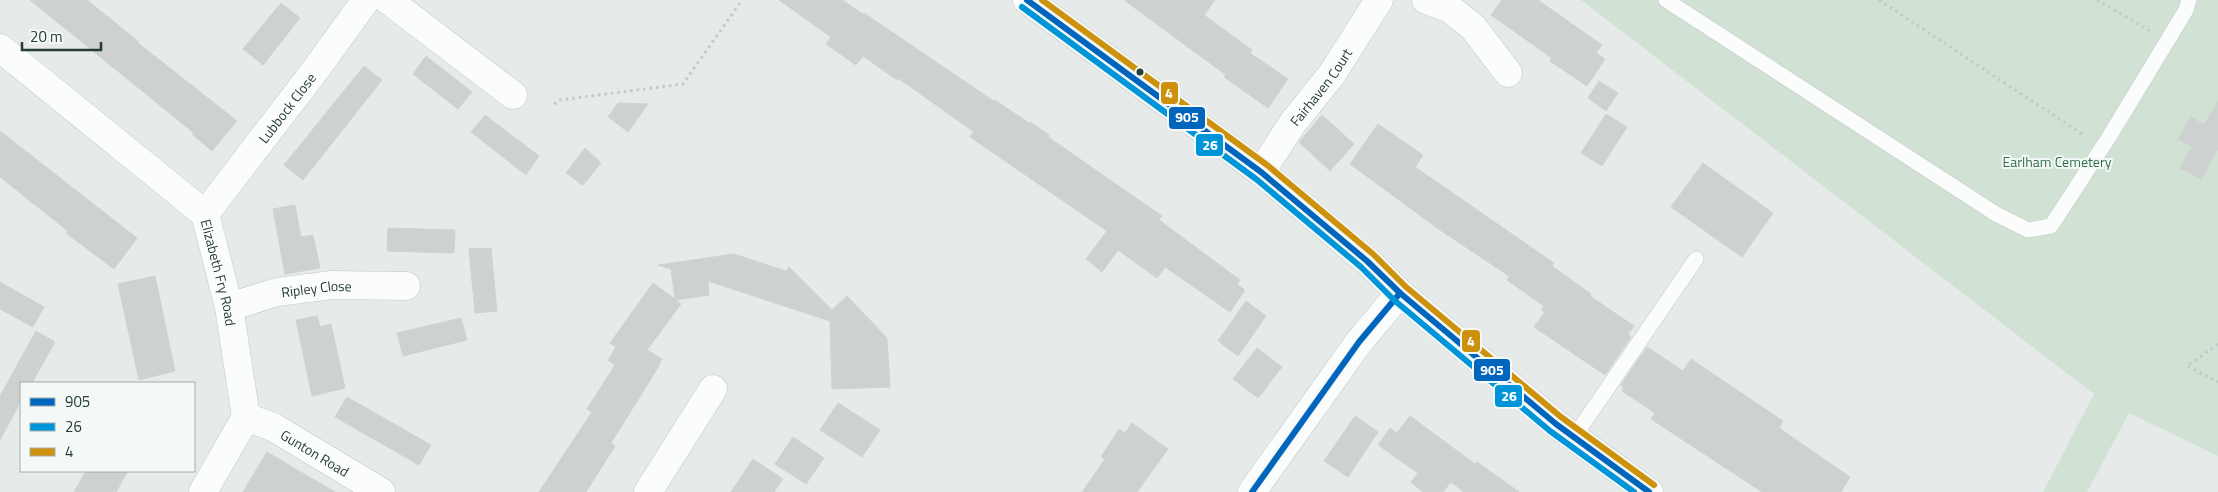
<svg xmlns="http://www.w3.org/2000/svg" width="2218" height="492" font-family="'Titillium Web',sans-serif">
	<rect width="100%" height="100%" fill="#e6eae8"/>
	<polygon fill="#d1e2d5" points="1581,0 2218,0 2218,456 2129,413 2087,492 2043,492 2094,394"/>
	<g fill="#cdd1cf" stroke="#cfd3d1">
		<polygon points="30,0 87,0 139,42 138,43 237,121 212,151 192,134 194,133"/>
		<polygon points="779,0 842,0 863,14 864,13 995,102 995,100 1029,123 1030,122 1049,135 1048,137 1162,216 1159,219 1163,223 1240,280 1237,284 1245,290 1230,312 1165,267 1157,278 1118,250 1102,272 1086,259 1107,231 970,137 974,132 898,78 897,80 863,56 856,65 826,44 831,37"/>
		<polygon points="1124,0 1215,0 1204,15 1252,50 1250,53 1288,79 1268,108 1224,77 1226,75"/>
		<polygon points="1502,0 1538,0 1602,45 1596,53 1605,59 1587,86 1550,61 1552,58 1491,15"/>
		<polygon points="281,3 300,18 263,65 243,49"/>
		<polygon points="426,56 472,92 458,109 413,74"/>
		<polygon points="364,66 382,80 303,180 284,165"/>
		<polygon points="1599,81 1618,93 1606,111 1588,98"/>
		<polygon points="2218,101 2218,149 2201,179 2180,168 2192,147 2178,139 2191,117 2204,125"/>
		<polygon points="618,103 648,104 628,132 608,117"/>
		<polygon points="1606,114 1627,127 1602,166 1581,153"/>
		<polygon points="485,115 539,156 526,175 471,132"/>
		<polygon points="1322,115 1354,144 1330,171 1299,142"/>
		<polygon points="1378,124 1423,155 1415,167 1554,263 1552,266 1591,294 1590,296 1634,326 1628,334 1631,337 1605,375 1534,327 1545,312 1541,310 1544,306 1507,280 1509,276 1440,230 1350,164"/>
		<polygon points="0,131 137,238 114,269 66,233 68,231 0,177"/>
		<polygon points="585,148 601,163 583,185 566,173"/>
		<polygon points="1703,163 1773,213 1742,257 1671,207"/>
		<polygon points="295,205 301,237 313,235 320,268 285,274 273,209"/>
		<polygon points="388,228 455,230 454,253 387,251"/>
		<polygon points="491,248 497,311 475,313 469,249"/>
		<polygon points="734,254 786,271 789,267 832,310 847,296 887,338 890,387 832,389 830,321 708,281 709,295 676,300 681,304 647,350 662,359 658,366 659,366 611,443 615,446 586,492 539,492 592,412 587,409 615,365 608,360 616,347 610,343 653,283 675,299 671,269 658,265"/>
		<polygon points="155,276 175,371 139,380 118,284"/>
		<polygon points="0,282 44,307 33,327 0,309"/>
		<polygon points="1246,301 1266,316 1238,356 1218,341"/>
		<polygon points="317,316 320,327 331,324 345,388 312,396 296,320"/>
		<polygon points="461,318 467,340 403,356 397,333"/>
		<polygon points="36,331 55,342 32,383 21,383 21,401 0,440 0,396"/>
		<polygon points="1647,347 1683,371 1691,359 1783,421 1779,428 1850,477 1841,492 1762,492 1651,419 1655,413 1622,391 1624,387 1621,385"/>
		<polygon points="1257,348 1282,367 1258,398 1233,379"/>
		<polygon points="347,397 431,445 419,465 335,417"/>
		<polygon points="838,403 880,430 862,457 820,430"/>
		<polygon points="1355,416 1378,432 1348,477 1324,461"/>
		<polygon points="1410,416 1475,464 1477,462 1519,492 1464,492 1451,482 1443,492 1423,492 1411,482 1418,473 1378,445 1390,428 1397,433"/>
		<polygon points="1132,423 1168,449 1137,492 1082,492 1105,459 1101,457 1119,429 1125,433"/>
		<polygon points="793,437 824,458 806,484 775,464"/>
		<polygon points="267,452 299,471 335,492 243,492"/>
		<polygon points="753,459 783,479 774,492 731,492"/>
		<polygon points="86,471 128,471 116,492 74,492"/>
	</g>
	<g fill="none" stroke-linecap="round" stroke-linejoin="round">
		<defs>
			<g id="lane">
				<polyline points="1666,0 1996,214 2028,230 2051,226 2109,137 2186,10 2189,0"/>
				<polyline points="1574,437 1696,259"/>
			</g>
			<g id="street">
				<polyline points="388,0 513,95"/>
				<polyline points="1426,0 1450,9 1473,27 1508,73"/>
				<path id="s1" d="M 0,48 L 205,214 L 229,307 L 246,417 L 203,492"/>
				<path id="s2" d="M 1261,172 L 1292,124 L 1332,74 L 1379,0"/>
				<path id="s3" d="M 205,214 L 316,69 L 366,0"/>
				<path id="s4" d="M 229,307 L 277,292 L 332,285 L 406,286"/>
				<path id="s5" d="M 246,417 L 273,427 L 381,492"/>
				<polyline points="648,492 713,389"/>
				<polyline points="1252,492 1359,342 1400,293"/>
			</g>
			<polyline id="secondary" points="1027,0 1261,172 1367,261 1400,293 1556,424 1649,492"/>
		</defs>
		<use href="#lane" stroke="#c3c7c5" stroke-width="16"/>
		<use href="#street" stroke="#c3c7c5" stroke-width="29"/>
		<use href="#secondary" stroke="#c2c8c5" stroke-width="29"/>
		<g stroke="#c2cac6" stroke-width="3" stroke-dasharray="2.5 4" stroke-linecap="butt">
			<polyline points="1879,0 2085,136"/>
			<polyline points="2097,0 2150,31"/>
			<polyline points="554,104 560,100 683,84 742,0"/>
			<polyline points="2218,344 2187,366 2218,382"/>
		</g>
		<use href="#lane" stroke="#fbfcfc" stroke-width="15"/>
		<use href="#street" stroke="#fbfcfc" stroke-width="28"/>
		<use href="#secondary" stroke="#fbfcfc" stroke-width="28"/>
		<defs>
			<g id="bus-1">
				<polyline points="1027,0 1261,172 1367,261 1400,293 1556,424 1649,492"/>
				<polyline points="1252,492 1359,342 1400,293"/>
			</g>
			<polyline id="bus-2" points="1022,7 1256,179 1361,267 1394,300 1550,431 1634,492"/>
			<polyline id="bus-3" points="1042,0 1267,165 1373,254 1406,287 1561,417 1654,485"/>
		</defs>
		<use href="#bus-1" stroke="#f4f9f7" stroke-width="10"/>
		<use href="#bus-2" stroke="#f4f9f7" stroke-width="10"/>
		<use href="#bus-3" stroke="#f4f9f7" stroke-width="10"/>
		<use href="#bus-1" stroke="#0065bd" stroke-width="6"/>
		<use href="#bus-2" stroke="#0095d9" stroke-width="6"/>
		<use href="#bus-3" stroke="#cd910b" stroke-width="6"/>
	</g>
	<circle fill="#253d36" stroke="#f4f9f7" stroke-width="2" cx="1140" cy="72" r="4.5"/>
	<g text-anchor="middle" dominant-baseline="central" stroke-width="4" stroke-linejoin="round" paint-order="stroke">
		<g font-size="14" fill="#253d36" stroke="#f4f9f7">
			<text stroke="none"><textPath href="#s2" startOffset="104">Fairhaven Court</textPath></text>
			<text stroke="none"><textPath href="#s3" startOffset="134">Lubbock Close</textPath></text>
			<text stroke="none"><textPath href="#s1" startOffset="324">Elizabeth Fry Road</textPath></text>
			<text stroke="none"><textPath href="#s4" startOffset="90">Ripley Close</textPath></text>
			<text stroke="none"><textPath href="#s5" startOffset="78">Gunton Road</textPath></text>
		</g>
		<g font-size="14" fill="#32704a" stroke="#f4f9f7">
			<text x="2057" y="161">Earlham Cemetery</text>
		</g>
	</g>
	<g stroke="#f4f9f7" stroke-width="2">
		<rect x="1160" y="81" width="19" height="24" rx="5" fill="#cd910b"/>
		<rect x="1168" y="106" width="38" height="24" rx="5" fill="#0065bd"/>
		<rect x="1195" y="133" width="29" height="24" rx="5" fill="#0095d9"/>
		<rect x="1461" y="329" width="20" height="24" rx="5" fill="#cd910b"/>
		<rect x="1473" y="358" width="38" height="24" rx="5" fill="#0065bd"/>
		<rect x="1494" y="384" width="29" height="24" rx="5" fill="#0095d9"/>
	</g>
	<g font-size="14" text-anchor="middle" font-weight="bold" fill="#fff">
		<text x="1169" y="98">4</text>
		<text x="1187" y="122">905</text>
		<text x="1210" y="150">26</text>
		<text x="1471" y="346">4</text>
		<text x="1492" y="375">905</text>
		<text x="1509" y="401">26</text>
	</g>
	<rect x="20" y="382" width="175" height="90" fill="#f4f9f7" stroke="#a1aeaa"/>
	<rect x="30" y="398" width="25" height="8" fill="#0065bd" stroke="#a1aeaa"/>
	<text x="65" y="407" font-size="15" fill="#253d36">905</text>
	<rect x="30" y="423" width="25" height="8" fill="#0095d9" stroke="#a1aeaa"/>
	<text x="65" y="432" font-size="15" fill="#253d36">26</text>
	<rect x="30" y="448" width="25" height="8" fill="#cd910b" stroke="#a1aeaa"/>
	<text x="65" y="457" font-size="15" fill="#253d36">4</text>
	<path d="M22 42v8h79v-8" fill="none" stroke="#253d36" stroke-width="2.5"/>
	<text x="30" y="42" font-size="15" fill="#253d36" stroke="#f4f9f7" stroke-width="4" paint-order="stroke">20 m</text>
</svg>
